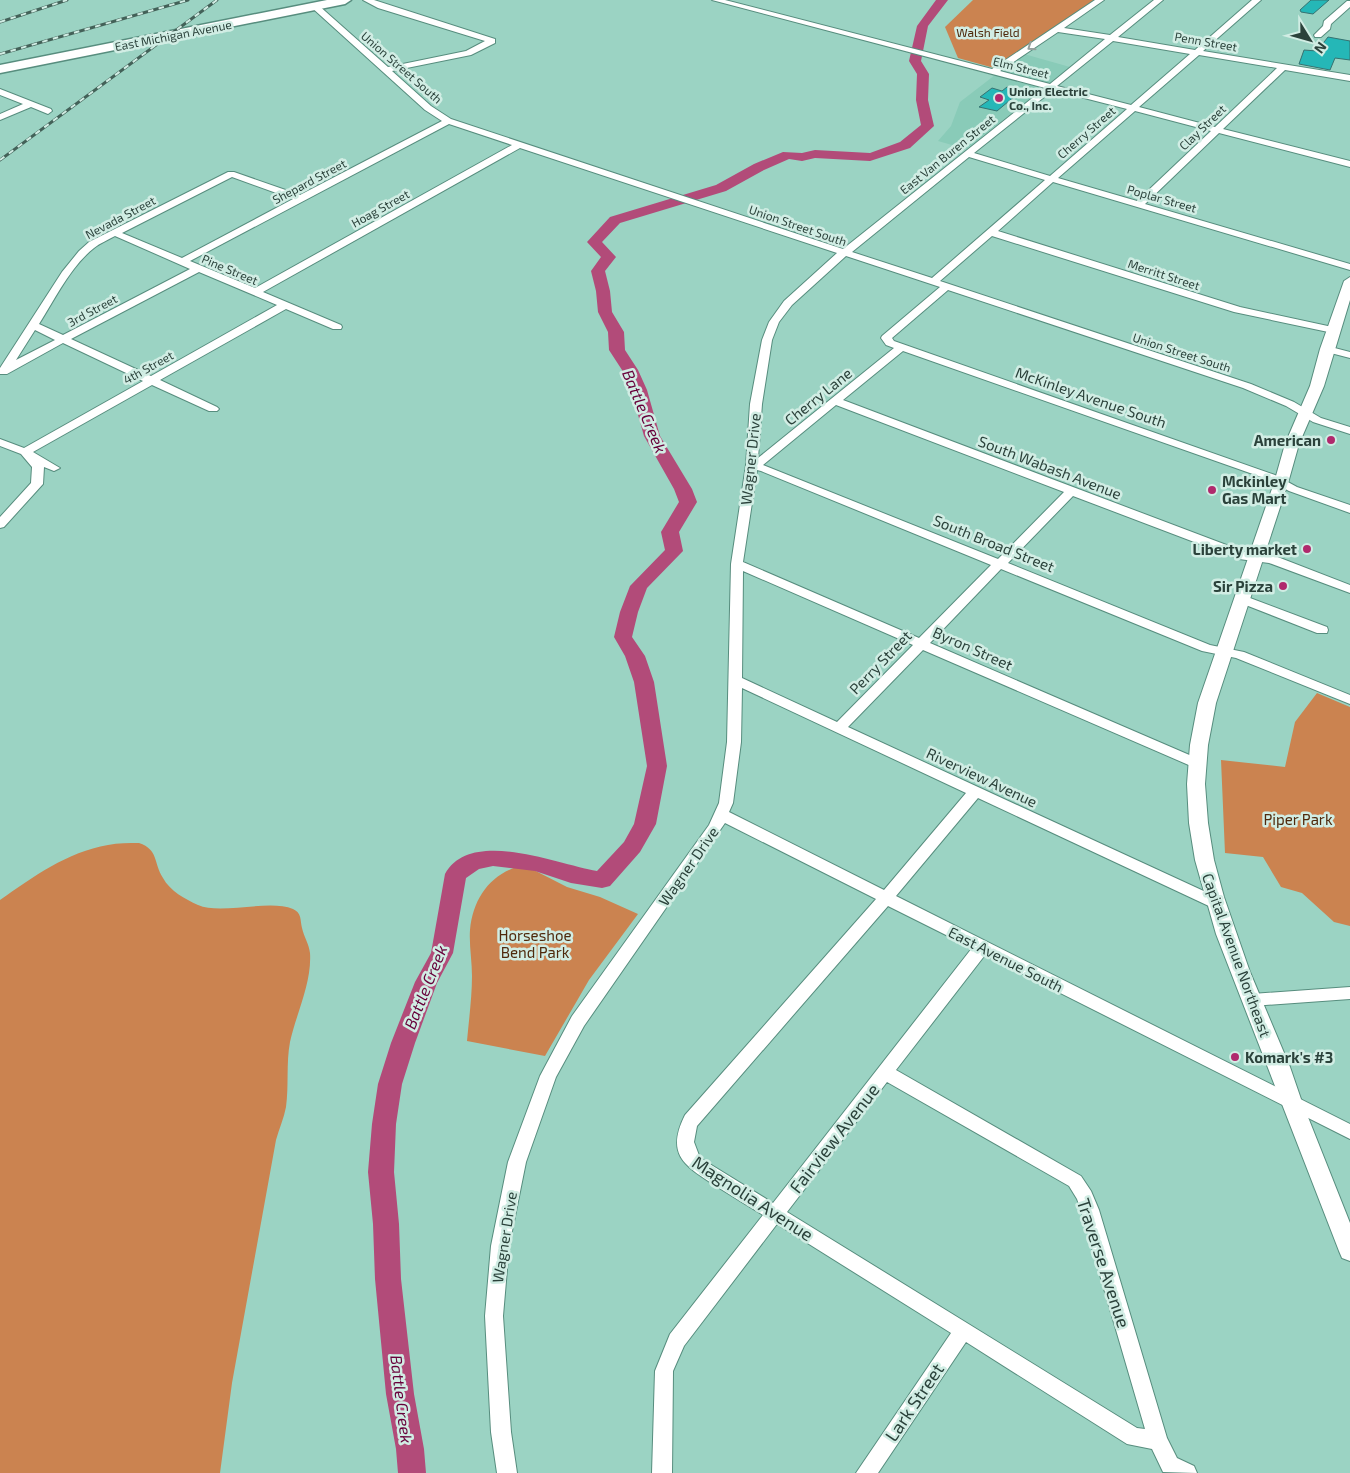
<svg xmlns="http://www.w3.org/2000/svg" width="1350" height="1473" font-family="'Exo 2',sans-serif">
	<rect width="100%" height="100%" fill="#9bd3c3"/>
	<g fill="#89cbb8">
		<polygon points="1024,54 1070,67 1049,84 998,71"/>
		<polygon points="995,75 1044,88 966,149 938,141 951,126 960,102"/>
	</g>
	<g fill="#cb8350">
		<polygon points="973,0 1095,0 994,68 958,58 945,27"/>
		<polygon points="1317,693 1350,707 1350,926 1334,922 1302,893 1281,887 1263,857 1225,853 1221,760 1285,767 1295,722"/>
		<path d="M 139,843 C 159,850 153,862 163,878 C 170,891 185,899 198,905 C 221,915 269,899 293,909 C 302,913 300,920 302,928 C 304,937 309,944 310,953 C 312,983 296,1014 290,1042 C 286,1063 289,1086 286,1107 C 284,1118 279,1129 276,1140 L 232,1383 L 220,1473 L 0,1473 L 0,900 C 33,877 67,852 108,845 C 118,843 129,843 139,843 Z"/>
		<path d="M 524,865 L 567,887 L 600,897 L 638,914 L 589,980 L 545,1056 L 467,1041 C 469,1019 472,997 472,976 C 472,961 469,945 470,930 C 473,897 492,872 524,865 Z"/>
	</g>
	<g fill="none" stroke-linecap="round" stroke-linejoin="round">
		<path fill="#b24b79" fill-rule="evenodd" d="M 936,0 L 948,0 L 928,26 L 921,61 L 929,74 L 928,100 L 934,126 L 910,148 L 870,161 L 815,158 L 802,161 L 789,159 L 764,170 L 726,191 L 620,223 L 602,242 L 616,257 L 605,271 L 610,291 L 612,312 L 624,332 L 625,350 L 638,370 L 647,390 L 660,436 L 692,489 L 697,502 L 679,532 L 683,551 L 647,588 L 638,612 L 632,637 L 645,656 L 654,682 L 667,766 L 656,824 L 640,852 L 610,886 L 602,888 L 571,883 L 535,871 L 493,866 L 479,869 L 466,878 L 453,953 L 437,983 L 415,1043 L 402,1084 L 396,1124 L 394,1172 L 399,1224 L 401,1279 L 414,1394 L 424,1449 L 426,1473 L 398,1473 L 396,1449 L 386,1394 L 375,1279 L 373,1224 L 368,1172 L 372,1124 L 378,1084 L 391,1043 L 415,982 L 431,953 L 445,874 C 471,827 558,865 597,871 L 624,842 L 634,824 L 647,766 L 634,682 L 625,656 L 614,637 L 620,612 L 630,586 L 665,550 L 661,532 L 679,502 L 674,489 L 644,436 L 631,390 L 622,370 L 609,350 L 608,332 L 598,312 L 596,291 L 591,271 L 601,257 L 587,242 L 610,217 L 716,185 L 754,164 L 783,152 L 802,153 L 815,150 L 870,153 L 900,142 L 921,125 L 916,100 L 917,74 L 909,61 L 917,26 Z"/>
	</g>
	<g fill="#25b7b7" stroke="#367271">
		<polygon points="1311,0 1329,0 1313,14 1301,12 1300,10"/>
		<polygon points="1328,37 1350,41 1350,60 1335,58 1330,70 1299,64 1304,50 1317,51"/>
		<polygon points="1007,87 1021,91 997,111 979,107 989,100 980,97 992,88 1002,91"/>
	</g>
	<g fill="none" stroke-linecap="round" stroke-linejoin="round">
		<defs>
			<g id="minor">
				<path d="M 363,0 L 374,0 L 495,39 L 495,43 L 471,55 L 392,71 L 431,106 L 451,119 L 843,249 L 1045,88 L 712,0 L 725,0 L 992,69 L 1095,0 L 1104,0 L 1064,28 L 1110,35 L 1154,0 L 1163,0 L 1118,37 L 1195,50 L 1252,0 L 1261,0 L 1203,51 L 1350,75 L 1350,81 L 1285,70 L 1223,129 L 1350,161 L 1350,167 L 1219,133 L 1145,204 L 1350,264 L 1350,270 L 1053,182 L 998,231 L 1240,307 L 1337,328 L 1338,330 L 1337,332 L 1333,333 L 1234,312 L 992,236 L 940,281 L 1251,384 L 1294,402 L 1321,418 L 1350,427 L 1350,434 L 1313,422 L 1286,406 L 1243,388 L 948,290 L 892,338 L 894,341 L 1275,475 L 1297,487 L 1350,505 L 1350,513 L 1289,491 L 1267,479 L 903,351 L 843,400 L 1245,552 L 1275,556 L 1350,585 L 1350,593 L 1269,563 L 1239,559 L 1073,496 L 1008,563 L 1210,645 L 1244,652 L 1350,695 L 1350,704 L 1236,658 L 1202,651 L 1001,569 L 930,643 L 1201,760 L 1203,763 L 1201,766 L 1191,766 L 923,650 L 848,727 L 1221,899 L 1224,903 L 1221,907 L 1216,909 L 1211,907 L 978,798 L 896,896 L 1350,1124 L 1350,1139 L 985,955 L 896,1070 L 1081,1176 L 1091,1191 L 1099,1210 L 1167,1438 L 1177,1458 L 1194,1466 L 1197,1473 L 1163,1472 L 1152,1449 L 1127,1444 L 966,1342 L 878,1473 L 856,1473 L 951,1333 L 777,1224 L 684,1346 L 673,1371 L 672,1473 L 652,1473 L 655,1371 L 670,1334 L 763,1215 C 748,1206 732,1196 716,1186 C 685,1166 665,1155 685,1115 L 876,899 L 725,823 L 584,1026 L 556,1077 L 526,1162 L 509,1246 L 503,1316 L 511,1432 L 517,1473 L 497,1473 L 491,1432 L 485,1316 L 491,1246 L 508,1162 L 540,1076 L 572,1016 L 709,825 L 719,803 L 727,742 L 731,564 L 746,465 L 750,404 L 762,340 L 769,322 L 784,301 L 837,253 L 520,148 L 263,292 L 341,325 L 342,327 L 341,329 L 333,329 L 286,309 L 160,380 L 217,407 L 219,409 L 217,411 L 209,411 L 152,385 L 33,452 L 60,468 L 54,471 L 44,467 L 43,484 L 4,527 L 0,528 L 0,517 L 31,483 L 32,467 L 21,454 L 0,446 L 0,439 L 24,448 L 143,381 L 63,343 L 7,374 L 0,374 L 0,368 L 62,272 L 79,251 L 89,242 L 228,172 L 234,172 L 300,195 L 442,121 L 425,110 L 310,6 L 317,4 L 388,67 L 466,51 L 485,41 L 378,8 ZM 1058,32 L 1105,39 L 1050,84 L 1000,71 ZM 1113,41 L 1190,54 L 1131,105 L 1057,86 ZM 1199,55 L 1277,68 L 1215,127 L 1139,107 ZM 1053,90 L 1127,109 L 1050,176 L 974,153 ZM 1135,111 L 1211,131 L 1137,201 L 1058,178 ZM 449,124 L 512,145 L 255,288 L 190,261 ZM 969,157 L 1045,180 L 932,278 L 852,252 ZM 232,177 L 293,199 L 182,258 L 122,233 ZM 115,236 L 190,269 L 63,335 L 39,324 C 55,299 70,267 94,248 C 100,243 108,240 115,236 ZM 846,256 L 940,287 L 882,336 L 881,338 L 886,345 L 894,348 L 758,458 L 762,404 L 772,340 L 779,322 L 792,305 ZM 199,272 L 277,305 L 151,376 L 71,339 ZM 35,330 L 55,340 L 16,360 ZM 836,405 L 1064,492 L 998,559 L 763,465 ZM 757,470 L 761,471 L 991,565 L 919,638 L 743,562 ZM 743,571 L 913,645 L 837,722 L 742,678 ZM 742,688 L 966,793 L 884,890 L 729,812 L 733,803 L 741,742 ZM 888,906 L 972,948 L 773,1203 L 700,1158 L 694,1142 L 697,1126 ZM 887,1082 L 1069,1186 L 1077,1199 L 1081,1210 L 1145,1429 L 1137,1428 L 787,1212 Z"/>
				<polygon points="1347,1 1350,1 1350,7 1331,24 1330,29 1321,37 1315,37 1314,35 1323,26 1324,21"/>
				<polygon points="0,89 51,109 52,111 48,114 31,107 0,120 0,114 23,104 0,95"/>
				<polygon points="1327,346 1350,352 1350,358 1323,351 1322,349"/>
				<polygon points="1242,595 1327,627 1328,630 1327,633 1317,633 1238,602 1236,599"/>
				<polygon points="1350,987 1350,999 1252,1006 1246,1004 1244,1000 1246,996 1252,994"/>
			</g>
			<polygon id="major" points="1350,277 1350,300 1324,386 1299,444 1288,483 1216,703 1208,745 1205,784 1208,823 1214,860 1224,897 1250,972 1290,1067 1302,1102 1350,1223 1350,1261 1342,1258 1339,1251 1216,934 1195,860 1189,823 1187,784 1190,745 1198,703 1274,483 1285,444 1310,386 1320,349 1344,281"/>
			<polygon id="highway" points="327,0 351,0 345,4 0,73 0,65"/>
		</defs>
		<use href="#minor" stroke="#578d7e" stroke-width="2"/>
		<use href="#major" stroke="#578d7e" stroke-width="2"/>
		<use href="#highway" stroke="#578d7e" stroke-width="3"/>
		<use href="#minor" fill="#fff" fill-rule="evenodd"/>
		<use href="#major" fill="#fff" fill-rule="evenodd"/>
		<use href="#highway" fill="#fff" fill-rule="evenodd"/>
		<defs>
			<g id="rail">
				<polyline points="0,22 67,0"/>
				<polyline points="0,54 188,0"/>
				<polyline points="0,160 217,0"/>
			</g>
		</defs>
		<use href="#rail" stroke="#436158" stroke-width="3"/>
		<use href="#rail" stroke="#d1ede4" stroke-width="2" stroke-dasharray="5.5" stroke-linecap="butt"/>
	</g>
	<defs><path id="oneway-chevron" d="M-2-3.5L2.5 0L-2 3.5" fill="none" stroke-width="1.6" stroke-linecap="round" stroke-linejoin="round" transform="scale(1.25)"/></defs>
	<use stroke="#95a09d" href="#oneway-chevron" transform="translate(1031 47) rotate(146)"/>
	<g fill="#b0296d" stroke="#d1ede4" stroke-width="2">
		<circle cx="999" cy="98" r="5"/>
		<circle cx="1331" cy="440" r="5"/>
		<circle cx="1212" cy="490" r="5"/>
		<circle cx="1307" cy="549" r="5"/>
		<circle cx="1283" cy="586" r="5"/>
		<circle cx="1235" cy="1057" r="5"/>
	</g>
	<g text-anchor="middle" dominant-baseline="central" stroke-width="5" stroke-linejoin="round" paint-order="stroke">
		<g font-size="12" fill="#4f290c" stroke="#d1ede4">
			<text x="988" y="32">Walsh Field</text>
		</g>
		<g font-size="12" fill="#2b423b" stroke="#d1ede4">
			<text transform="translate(173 35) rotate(-11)">East Michigan Avenue</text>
			<text transform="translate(1206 41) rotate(10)">Penn Street</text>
			<text transform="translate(402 67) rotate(41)">Union Street South</text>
			<text transform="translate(1021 67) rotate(14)">Elm Street</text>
			<text transform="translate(1202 127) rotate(-44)">Clay Street</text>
			<text transform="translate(1086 132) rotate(-41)">Cherry Street</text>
			<text transform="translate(947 154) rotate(-39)">East Van Buren Street</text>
			<text transform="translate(309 181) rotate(-28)">Shepard Street</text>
			<text transform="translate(1162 198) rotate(16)">Poplar Street</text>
			<text transform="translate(380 208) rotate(-29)">Hoag Street</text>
			<text transform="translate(120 217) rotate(-28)">Nevada Street</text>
			<text transform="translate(798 225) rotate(19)">Union Street South</text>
			<text transform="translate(230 269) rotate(23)">Pine Street</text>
			<text transform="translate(1164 274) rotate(18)">Merritt Street</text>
			<text transform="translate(92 310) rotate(-28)">3rd Street</text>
			<text transform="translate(1182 352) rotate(18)">Union Street South</text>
			<text transform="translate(148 367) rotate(-29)">4th Street</text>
		</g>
		<g font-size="12" font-weight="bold" fill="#2b423b" stroke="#d1ede4" text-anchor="start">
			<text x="1009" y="91">Union Electric<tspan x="1009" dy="14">Co., Inc.</tspan></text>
		</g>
		<g font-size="15" fill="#2b423b" stroke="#d1ede4">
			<text transform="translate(818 396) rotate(-39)">Cherry Lane</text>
			<text transform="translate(1091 397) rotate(19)">McKinley Avenue South</text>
			<text transform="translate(750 459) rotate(-84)">Wagner Drive</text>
			<text transform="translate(1050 467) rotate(21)">South Wabash Avenue</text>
			<text transform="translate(994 543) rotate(22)">South Broad Street</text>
			<text transform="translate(973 648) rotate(24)">Byron Street</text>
			<text transform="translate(880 662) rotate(-46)">Perry Street</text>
			<text transform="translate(982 777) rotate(25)">Riverview Avenue</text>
			<text transform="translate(688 866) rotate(-55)">Wagner Drive</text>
			<text transform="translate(1237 955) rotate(70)">Capital Avenue Northeast</text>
			<text transform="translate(1006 959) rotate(27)">East Avenue South</text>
			<text transform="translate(504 1237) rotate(-81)">Wagner Drive</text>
		</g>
		<g font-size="15" font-weight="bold" fill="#2b423b" stroke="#d1ede4" text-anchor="end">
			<text x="1321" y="440">American</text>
			<text x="1222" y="481" text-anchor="start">Mckinley<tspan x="1222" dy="17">Gas Mart</tspan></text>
			<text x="1297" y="549">Liberty market</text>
			<text x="1273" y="586">Sir Pizza</text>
			<text x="1245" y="1057" text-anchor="start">Komark's #3</text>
		</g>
		<g font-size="15" fill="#4f290c" stroke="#d1ede4">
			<text x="1298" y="819">Piper Park</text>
			<text x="535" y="935">Horseshoe<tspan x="535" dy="17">Bend Park</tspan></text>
		</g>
		<g font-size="16" font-style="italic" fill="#67003a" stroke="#d1ede4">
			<text transform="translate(645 411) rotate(67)">Battle Creek</text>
			<text transform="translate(425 987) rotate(-68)">Battle Creek</text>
			<text transform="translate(402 1399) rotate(83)">Battle Creek</text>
		</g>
		<g font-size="18" fill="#2b423b" stroke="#d1ede4">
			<text transform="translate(834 1138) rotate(-52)">Fairview Avenue</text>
			<text transform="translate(753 1198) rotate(33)">Magnolia Avenue</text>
			<text transform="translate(1104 1263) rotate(72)">Traverse Avenue</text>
			<text transform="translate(914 1402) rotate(-56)">Lark Street</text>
		</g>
	</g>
	<g transform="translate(1310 40) rotate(127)" stroke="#d1ede4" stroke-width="4" paint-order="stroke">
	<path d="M0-4L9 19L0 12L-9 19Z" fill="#2b423b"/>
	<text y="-8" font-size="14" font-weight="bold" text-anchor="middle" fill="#2b423b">N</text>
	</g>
</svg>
